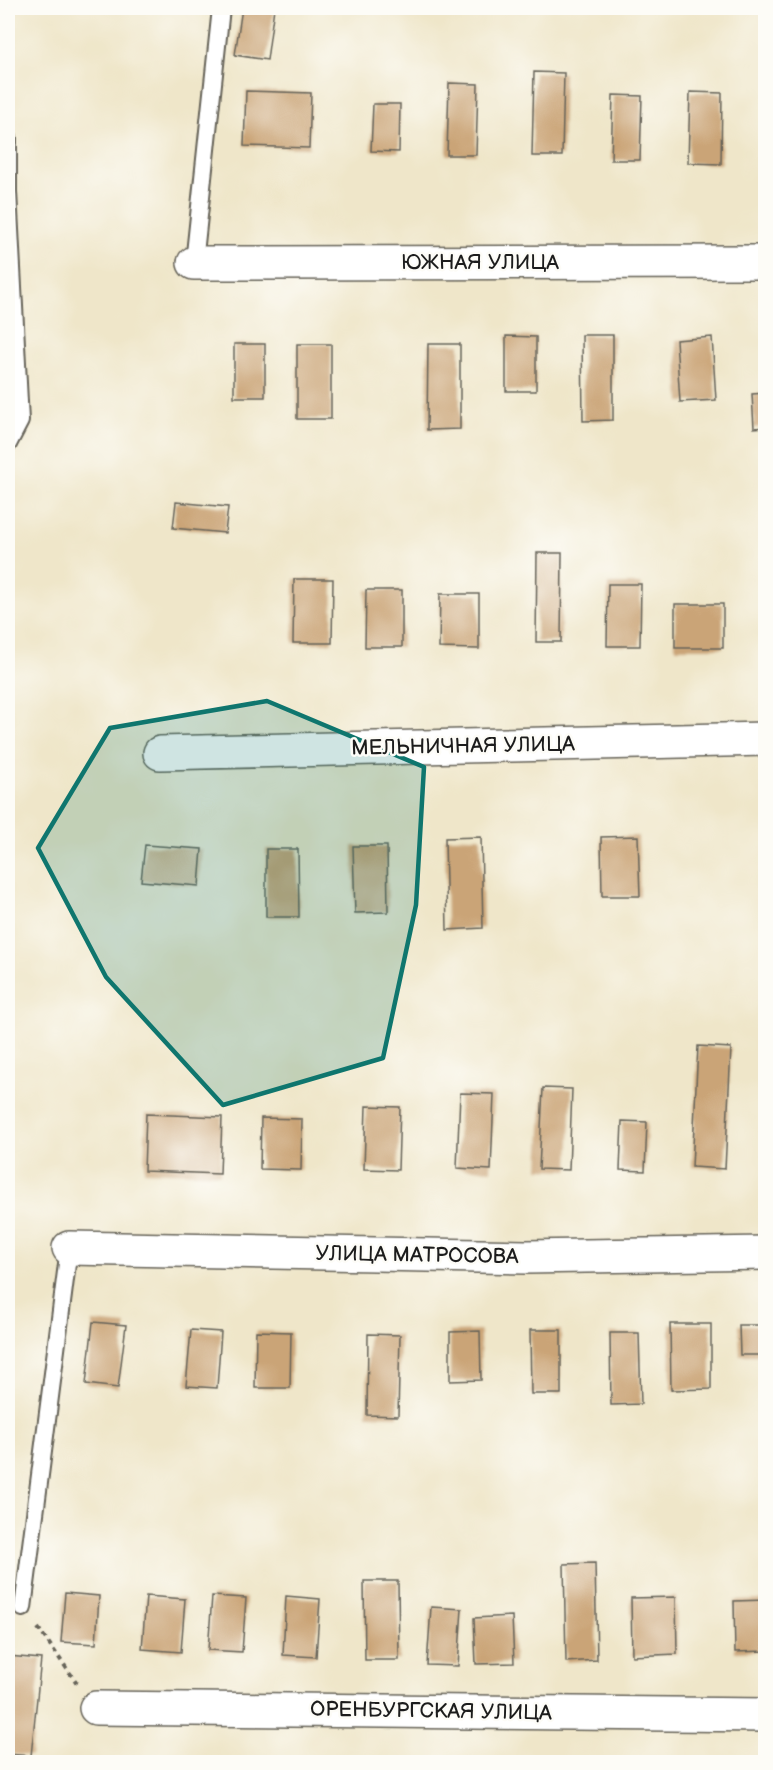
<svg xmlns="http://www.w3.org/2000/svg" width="773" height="1770" font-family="'Balsamiq Sans',sans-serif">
	<rect width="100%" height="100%" fill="#fdfcf7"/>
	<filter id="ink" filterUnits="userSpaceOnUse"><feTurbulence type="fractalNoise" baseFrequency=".0167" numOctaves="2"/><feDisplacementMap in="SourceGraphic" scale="12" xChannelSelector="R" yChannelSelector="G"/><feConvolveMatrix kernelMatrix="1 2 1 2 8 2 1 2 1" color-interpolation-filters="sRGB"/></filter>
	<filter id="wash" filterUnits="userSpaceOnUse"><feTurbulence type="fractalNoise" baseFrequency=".008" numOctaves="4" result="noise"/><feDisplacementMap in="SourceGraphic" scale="24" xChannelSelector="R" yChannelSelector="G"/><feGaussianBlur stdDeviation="1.35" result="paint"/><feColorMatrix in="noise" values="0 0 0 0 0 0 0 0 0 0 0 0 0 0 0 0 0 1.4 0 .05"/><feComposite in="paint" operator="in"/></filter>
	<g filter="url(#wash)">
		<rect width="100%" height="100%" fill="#efe6c9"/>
		<g id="blocks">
			<g fill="#caa477">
				<polygon points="242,8 274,8 267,60 235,55"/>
				<polygon points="534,72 564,73 562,156 532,156"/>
				<polygon points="449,83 478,84 476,155 447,155"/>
				<polygon points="246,91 311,93 309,148 244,146"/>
				<polygon points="690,92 722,93 721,164 688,163"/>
				<polygon points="613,95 642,96 640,160 611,160"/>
				<polygon points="373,104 400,104 399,152 371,151"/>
				<polygon points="582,335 613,335 613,420 583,421"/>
				<polygon points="506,336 536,337 536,391 506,391"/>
				<polygon points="712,337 716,400 680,402 676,340"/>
				<rect x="234" y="344" width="31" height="53"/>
				<rect x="297" y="344" width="34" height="75"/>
				<polygon points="428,344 460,344 460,429 427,430"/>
				<polygon points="766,393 766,427 754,428 752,394"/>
				<polygon points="176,502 228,507 225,533 173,528"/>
				<polygon points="537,553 562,553 561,642 536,642"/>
				<polygon points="294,579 333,579 332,643 293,643"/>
				<polygon points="608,584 641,584 640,646 607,646"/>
				<rect x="761" y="589" width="5" height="55"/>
				<polygon points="366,590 402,590 402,647 365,647"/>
				<polygon points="440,594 479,594 479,649 439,648"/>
				<rect x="675" y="604" width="48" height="44"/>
				<polygon points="638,836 640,896 602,896 601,837"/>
				<polygon points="481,837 483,928 447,930 445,838"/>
				<polygon points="145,845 202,849 199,886 141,881"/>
				<polygon points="353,846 387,846 388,912 355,913"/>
				<polygon points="266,849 298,849 299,917 266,917"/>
				<polygon points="698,1046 731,1048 725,1169 692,1167"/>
				<polygon points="543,1088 572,1089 569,1170 539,1169"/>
				<polygon points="460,1093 494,1094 491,1170 457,1168"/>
				<polygon points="366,1106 400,1107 398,1170 364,1169"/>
				<polygon points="146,1114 222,1117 220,1174 144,1171"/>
				<polygon points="261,1118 302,1119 301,1170 260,1169"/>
				<polygon points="622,1121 647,1122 645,1171 620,1170"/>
				<polygon points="93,1322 126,1325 118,1388 86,1384"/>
				<polygon points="670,1324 711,1324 711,1389 671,1390"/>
				<polygon points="739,1325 766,1325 766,1355 740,1355"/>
				<polygon points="191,1330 221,1332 217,1388 186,1386"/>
				<polygon points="530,1330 561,1330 561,1394 531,1394"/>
				<polygon points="256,1331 291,1332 290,1388 255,1388"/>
				<polygon points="480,1331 481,1380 450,1381 450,1332"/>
				<polygon points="610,1333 639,1333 641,1404 611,1405"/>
				<polygon points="368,1334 400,1335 398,1416 367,1415"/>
				<polygon points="595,1563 597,1660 566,1662 564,1564"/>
				<polygon points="364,1581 398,1581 399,1660 365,1660"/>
				<polygon points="65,1593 99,1596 96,1644 61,1642"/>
				<polygon points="146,1596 185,1599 181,1652 142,1649"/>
				<polygon points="212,1596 246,1598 242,1652 208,1650"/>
				<polygon points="286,1596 320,1599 316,1657 283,1655"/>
				<polygon points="676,1597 677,1654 632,1656 631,1598"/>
				<polygon points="766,1600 766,1651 735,1652 734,1601"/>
				<polygon points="431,1607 462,1609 458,1666 427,1665"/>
				<polygon points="512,1616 514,1663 476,1664 474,1618"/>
				<polygon points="8,1656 41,1659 31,1756 8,1754"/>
			</g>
		</g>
	</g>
	<g filter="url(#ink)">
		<use href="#blocks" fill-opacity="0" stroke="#666359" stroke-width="1.5"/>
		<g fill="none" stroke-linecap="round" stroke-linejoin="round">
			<defs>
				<g id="service">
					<polyline points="8,137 8,191 20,421 8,444"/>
					<polyline points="194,263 221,8"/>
					<polyline points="23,1608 69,1248"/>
				</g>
				<g id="minor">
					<polyline points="194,263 766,262"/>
					<polyline points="160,753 766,739"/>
					<polyline points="69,1248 526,1257 766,1253"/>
					<polyline points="96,1708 766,1715"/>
				</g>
			</defs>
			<use href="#service" stroke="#666359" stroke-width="20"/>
			<use href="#minor" stroke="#666359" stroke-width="36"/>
			<polyline stroke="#666359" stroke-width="4" stroke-dasharray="4.5 4.5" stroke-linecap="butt" points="38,1628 77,1683"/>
			<use href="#service" stroke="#fff" stroke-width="16"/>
			<use href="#minor" stroke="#fff" stroke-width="33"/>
		</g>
	</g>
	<path fill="#0f766e" fill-opacity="0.2" stroke="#0f766e" stroke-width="4.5" stroke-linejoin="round" d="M 267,701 L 424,767 L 416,905 L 383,1058 L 223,1105 L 106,977 L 38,848 L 110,728 Z"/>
	<g text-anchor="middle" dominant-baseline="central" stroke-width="5" stroke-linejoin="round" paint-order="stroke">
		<g font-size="21" fill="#1c1c1c" stroke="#fdfcf7">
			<text x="480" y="262">ЮЖНАЯ УЛИЦА</text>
			<text transform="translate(463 746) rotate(-1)">МЕЛЬНИЧНАЯ УЛИЦА</text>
			<text transform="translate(417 1255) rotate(1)">УЛИЦА МАТРОСОВА</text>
			<text transform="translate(431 1711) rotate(1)">ОРЕНБУРГСКАЯ УЛИЦА</text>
		</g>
	</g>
	<rect width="773" height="1770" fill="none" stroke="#fdfcf7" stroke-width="30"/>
</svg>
